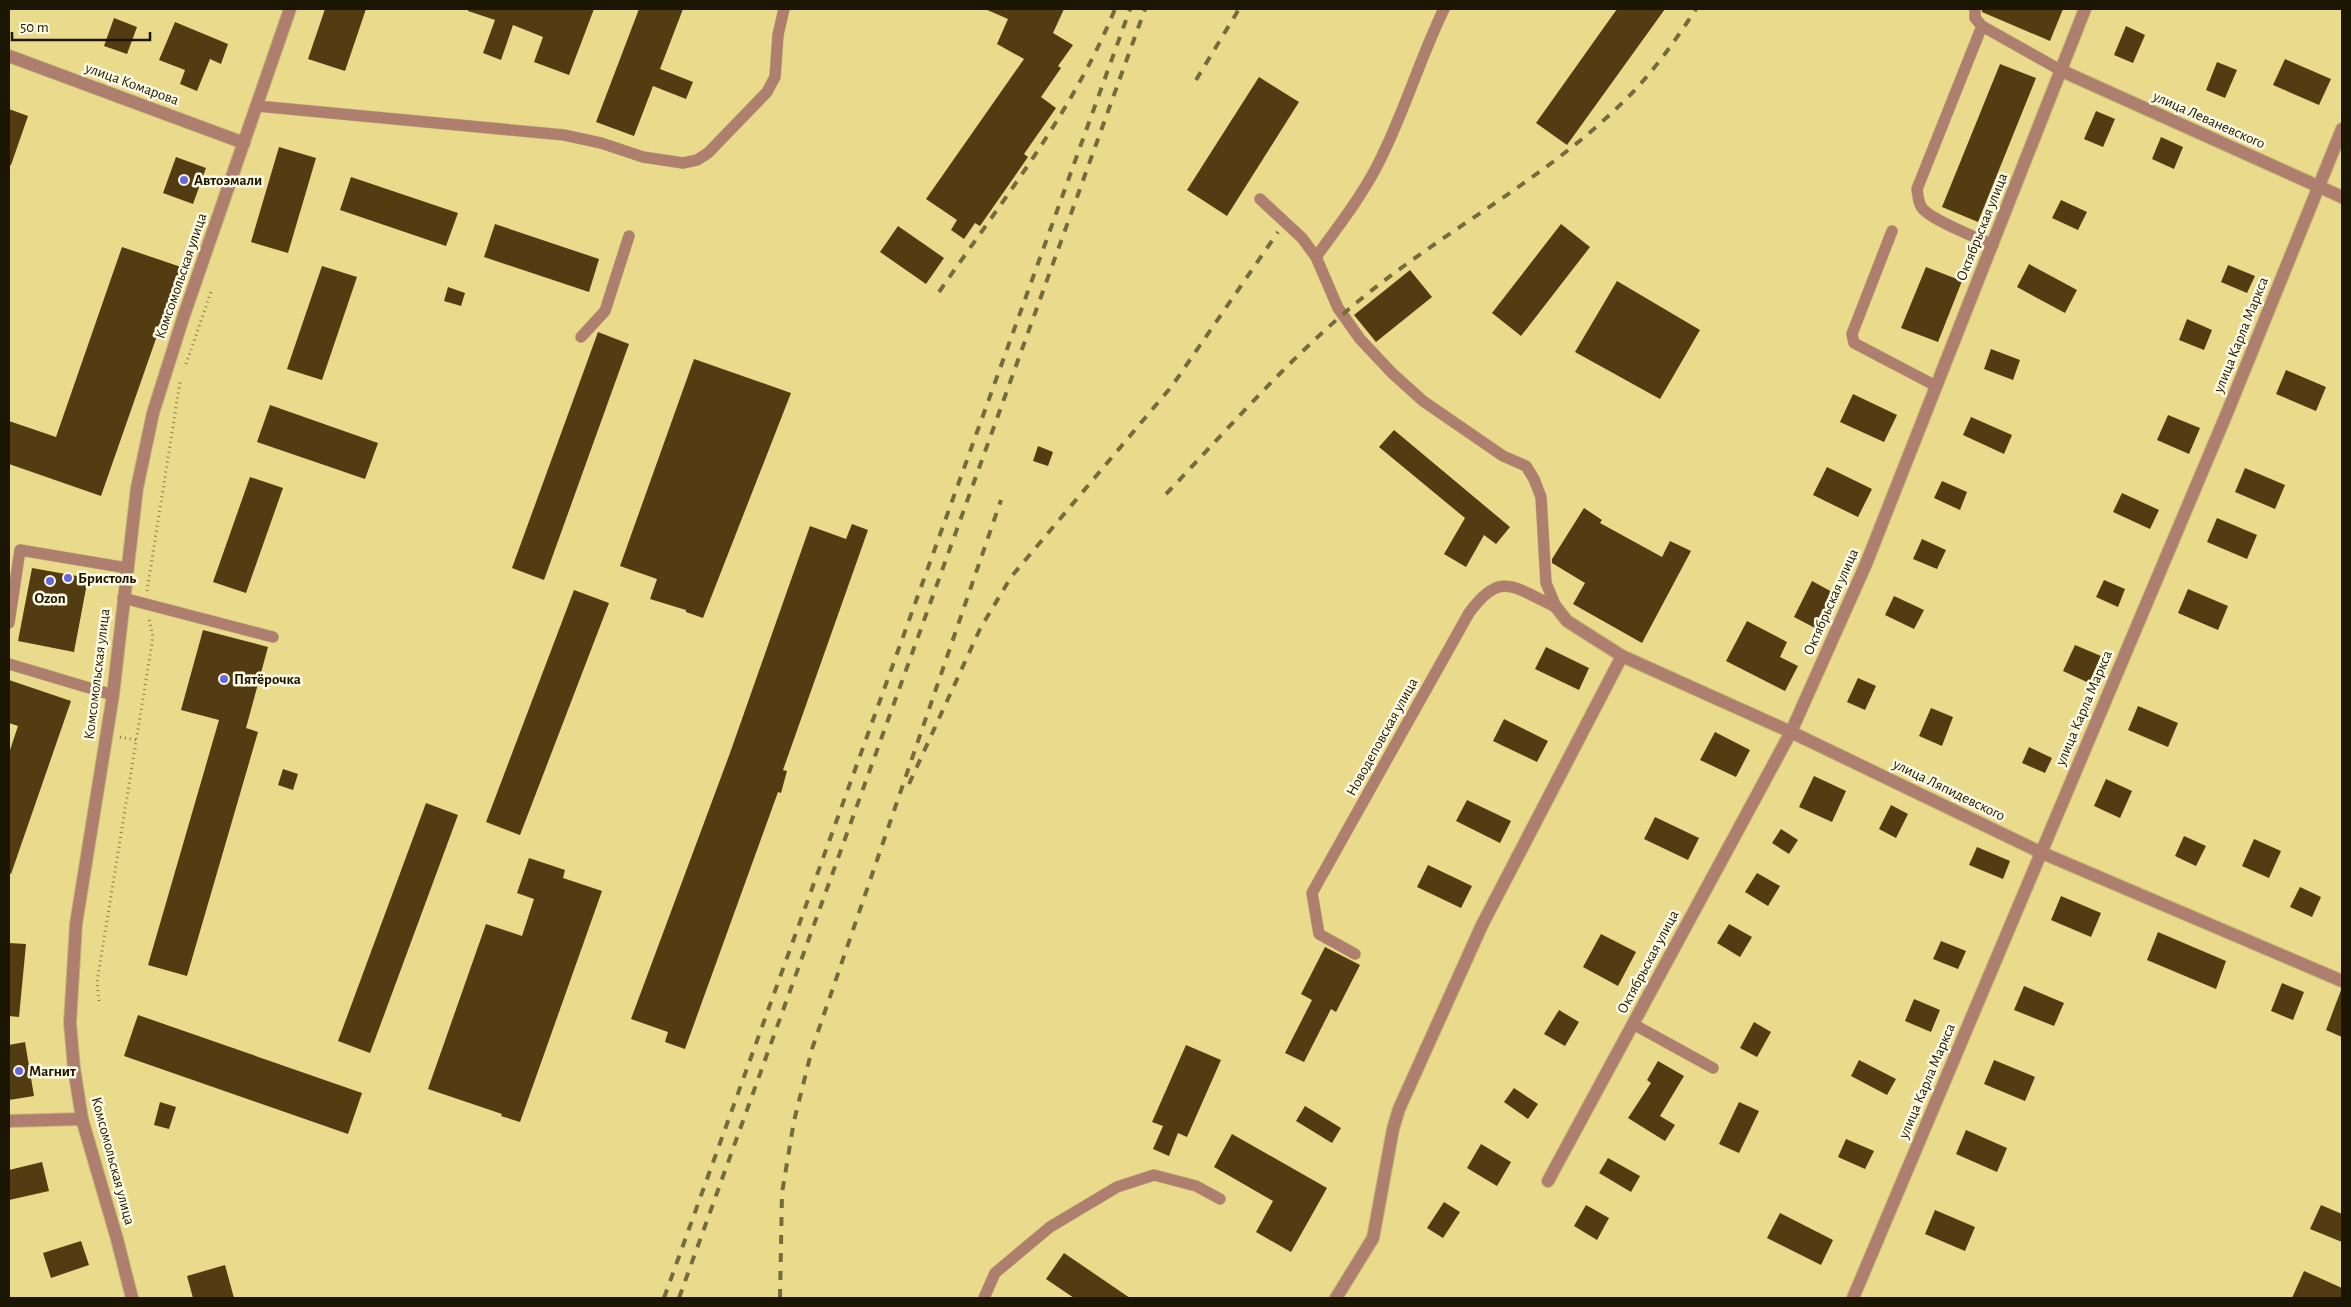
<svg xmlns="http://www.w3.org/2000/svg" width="2351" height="1307" font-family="'Alegreya Sans',sans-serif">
	<rect width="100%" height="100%" fill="#eada8c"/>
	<g fill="#543c12">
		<polygon points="325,9 366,9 345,71 308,59"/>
		<polygon points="468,9 594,9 569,75 534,62 543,37 513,25 501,60 483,53 495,20 468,11"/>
		<polygon points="639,9 683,9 660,69 693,82 686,99 653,86 634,136 596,122"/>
		<polygon points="985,9 1064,9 1053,33 1073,45 1058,66 1061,68 1041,97 1056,108 1024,154 1028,157 980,226 975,223 964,239 951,230 957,220 926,199 1024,59 997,44 1008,19"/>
		<polygon points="1617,9 1665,9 1567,145 1536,123"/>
		<polygon points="1982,9 2063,9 2050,41 1982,12"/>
		<polygon points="114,18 137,27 127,54 104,46"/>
		<polygon points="175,22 228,44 221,64 210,59 197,91 180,84 185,70 159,60"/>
		<polygon points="2126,26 2145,35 2133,63 2114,55"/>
		<polygon points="2285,59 2331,79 2319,105 2273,85"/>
		<polygon points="2217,62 2237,70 2225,98 2206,90"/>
		<polygon points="2000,64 2036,78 1978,222 1942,207"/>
		<polygon points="1259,77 1299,102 1227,216 1187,190"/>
		<polygon points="9,109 28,116 11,165 9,165"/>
		<polygon points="2096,111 2115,119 2103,147 2084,139"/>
		<polygon points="2161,137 2183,147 2174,169 2152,159"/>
		<polygon points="279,147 316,158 288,253 251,242"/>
		<polygon points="176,157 206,168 193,204 163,193"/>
		<polygon points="351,177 458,213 446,246 340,210"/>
		<polygon points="2061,200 2087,212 2078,230 2052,218"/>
		<polygon points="495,224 599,259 589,292 484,257"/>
		<polygon points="1561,224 1590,247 1521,336 1492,313"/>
		<polygon points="898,226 944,258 926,284 880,252"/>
		<polygon points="122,247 181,267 101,496 9,464 9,421 56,437"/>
		<polygon points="2029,264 2077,290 2065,313 2017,287"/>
		<polygon points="2228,265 2255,276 2247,293 2221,282"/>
		<polygon points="322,266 357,277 322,380 287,369"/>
		<polygon points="1926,267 1962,281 1938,342 1901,328"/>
		<polygon points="1410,270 1432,297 1376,342 1354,315"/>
		<polygon points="1617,281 1700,330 1660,399 1575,352"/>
		<polygon points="448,287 465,293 461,306 444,301"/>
		<polygon points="2187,319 2212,330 2204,350 2179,340"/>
		<polygon points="598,332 629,344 544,580 512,568"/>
		<polygon points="1991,349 2020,360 2013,380 1984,369"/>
		<polygon points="694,359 791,393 703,618 686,612 686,610 650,599 657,579 620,566"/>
		<polygon points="2286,370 2326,387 2316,411 2276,394"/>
		<polygon points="1853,394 1897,415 1884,442 1840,422"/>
		<polygon points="270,405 378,443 365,479 257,442"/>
		<polygon points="2168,415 2200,428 2189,454 2157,440"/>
		<polygon points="1971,417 2012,435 2004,454 1963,435"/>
		<polygon points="1394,430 1510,527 1496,544 1484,535 1466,567 1444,554 1465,518 1379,447"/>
		<polygon points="1038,446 1053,452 1048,466 1033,461"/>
		<polygon points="1827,467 1872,489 1858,517 1813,495"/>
		<polygon points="2245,468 2285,485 2275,509 2235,492"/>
		<polygon points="250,477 283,488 246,593 213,582"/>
		<polygon points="1942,481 1967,492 1960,510 1934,498"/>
		<polygon points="2122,493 2159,510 2150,529 2113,512"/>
		<polygon points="1584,508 1602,520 1600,523 1662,557 1670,541 1691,551 1642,643 1573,604 1585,583 1552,563 1552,559"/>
		<polygon points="2217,518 2257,535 2247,559 2207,542"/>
		<polygon points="852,524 868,530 783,770 787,771 781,793 778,792 685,1049 665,1042 668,1032 631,1019 730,753 810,526 846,539"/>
		<polygon points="1922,539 1946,550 1937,569 1913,559"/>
		<polygon points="32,568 88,578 74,652 18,641"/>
		<polygon points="2104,580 2125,589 2118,607 2096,597"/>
		<polygon points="1812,581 1834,593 1815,628 1794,617"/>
		<polygon points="2188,589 2228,606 2218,630 2178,613"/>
		<polygon points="574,590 609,603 520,835 486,822"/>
		<polygon points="1894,596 1924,610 1914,629 1885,615"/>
		<polygon points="1747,621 1787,642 1780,657 1798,666 1785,691 1726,661"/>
		<polygon points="203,630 268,647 246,728 258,732 187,976 148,965 219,720 181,710"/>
		<polygon points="2075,645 2101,656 2089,683 2063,671"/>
		<polygon points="1546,647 1589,668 1579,690 1535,669"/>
		<polygon points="1858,678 1876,686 1865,710 1847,702"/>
		<polygon points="9,680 71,701 11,874 9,873 9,753 18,726 9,723"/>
		<polygon points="2138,706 2178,723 2168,747 2128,730"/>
		<polygon points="1931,708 1953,717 1942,746 1919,736"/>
		<polygon points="1504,719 1548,741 1537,762 1493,741"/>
		<polygon points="1715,732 1750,750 1736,777 1700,760"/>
		<polygon points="2029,747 2052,758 2045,773 2022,763"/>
		<polygon points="283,769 298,774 293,790 278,785"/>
		<polygon points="1814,776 1846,791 1832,822 1799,807"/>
		<polygon points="2106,779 2132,791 2120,818 2094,806"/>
		<polygon points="1467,800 1511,821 1500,843 1456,821"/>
		<polygon points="426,803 458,815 370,1053 338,1041"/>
		<polygon points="1891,805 1908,814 1896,838 1879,829"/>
		<polygon points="1655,817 1699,838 1688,860 1644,839"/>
		<polygon points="1781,829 1798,840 1789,854 1772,843"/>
		<polygon points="2184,836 2206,846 2196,866 2175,856"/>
		<polygon points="2254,839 2281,851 2269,878 2242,866"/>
		<polygon points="1977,847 2010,861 2003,879 1969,865"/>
		<polygon points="529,858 565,870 563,878 602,891 520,1122 501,1116 502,1114 428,1089 486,924 522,936 534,899 517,893"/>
		<polygon points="1428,865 1472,886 1461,908 1417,887"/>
		<polygon points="1757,873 1780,886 1768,906 1745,892"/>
		<polygon points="2300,887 2321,897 2312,917 2290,907"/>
		<polygon points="2061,896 2101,913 2091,937 2051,920"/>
		<polygon points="1729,924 1752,937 1740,957 1717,943"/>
		<polygon points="2158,932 2226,961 2216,989 2147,960"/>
		<polygon points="1601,934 1636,952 1618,986 1583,967"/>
		<polygon points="1941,941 1966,951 1958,969 1933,959"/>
		<polygon points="9,943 26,944 19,1017 9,1016"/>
		<polygon points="1325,947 1360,965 1336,1012 1331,1009 1304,1062 1285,1053 1312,1000 1301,994"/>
		<polygon points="2282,983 2304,992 2293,1020 2271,1011"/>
		<polygon points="2024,986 2064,1003 2054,1026 2014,1010"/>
		<polygon points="2341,990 2342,990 2342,1037 2326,1030"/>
		<polygon points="1914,999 1940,1010 1931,1032 1905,1021"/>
		<polygon points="1559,1010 1579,1022 1565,1046 1544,1034"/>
		<polygon points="138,1015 362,1093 348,1134 124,1056"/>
		<polygon points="1754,1022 1771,1032 1757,1057 1740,1048"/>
		<polygon points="25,1042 34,1096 9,1100 9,1045"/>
		<polygon points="1186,1045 1221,1060 1187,1137 1178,1133 1169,1156 1153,1149 1163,1126 1152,1122"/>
		<polygon points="1859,1060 1896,1079 1887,1095 1851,1076"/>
		<polygon points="1994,1060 2035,1077 2025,1101 1984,1084"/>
		<polygon points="1658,1061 1684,1076 1660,1116 1675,1125 1665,1141 1628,1118 1651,1083 1647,1080"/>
		<polygon points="1514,1088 1538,1104 1528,1119 1504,1102"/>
		<polygon points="160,1102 176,1107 169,1129 154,1125"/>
		<polygon points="1739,1102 1759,1111 1739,1153 1719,1144"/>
		<polygon points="1305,1106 1341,1128 1332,1143 1296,1121"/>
		<polygon points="1966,1130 2007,1148 1997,1172 1956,1154"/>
		<polygon points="1232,1134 1327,1188 1291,1252 1256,1232 1273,1201 1214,1167"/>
		<polygon points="1846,1139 1874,1151 1865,1169 1838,1157"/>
		<polygon points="1481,1144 1511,1162 1497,1186 1467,1168"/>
		<polygon points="1608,1158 1640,1176 1631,1192 1599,1173"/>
		<polygon points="42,1162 49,1191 9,1200 9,1170"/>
		<polygon points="1444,1202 1460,1212 1443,1238 1427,1228"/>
		<polygon points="1586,1205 1609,1218 1597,1240 1574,1226"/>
		<polygon points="2321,1205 2342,1214 2342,1242 2310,1229"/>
		<polygon points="1935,1210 1975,1227 1965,1251 1925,1234"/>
		<polygon points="1780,1213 1833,1240 1821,1265 1767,1238"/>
		<polygon points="81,1241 89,1265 51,1278 43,1253"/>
		<polygon points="1064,1253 1130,1298 1074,1298 1046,1279"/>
		<polygon points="225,1265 234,1298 193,1298 187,1276"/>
		<polygon points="2304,1271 2342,1288 2342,1298 2292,1298"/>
	</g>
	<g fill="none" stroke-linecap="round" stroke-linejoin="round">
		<defs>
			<g id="service">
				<path d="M 1444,9 C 1419,60 1403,117 1376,168 C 1359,200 1337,228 1316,257 L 1338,308 L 1360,339 L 1392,373 L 1423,401 L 1503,456 L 1526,466 L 1534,479 L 1541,497 L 1546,583 L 1556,607"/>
				<polyline points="1975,9 1975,18 1982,26 2062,71"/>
				<path d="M 1982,26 L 1917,189 C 1918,196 1918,202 1922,208 C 1931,220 1978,238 1993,245"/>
				<polyline points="257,106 564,135 601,143 643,157 683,163 697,160 708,153 767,92 775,77 778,35 784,9"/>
				<polyline points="1260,199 1302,238 1316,257"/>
				<polyline points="1892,231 1852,334 1854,343 1936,386"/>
				<polyline points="581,337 605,311 629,236"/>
				<polyline points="123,598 273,637"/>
				<polyline points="9,623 20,550 127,568"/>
				<polyline points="9,664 113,695"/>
				<path d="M 1355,954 L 1319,934 L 1312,893 L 1469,613 C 1501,569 1514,588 1556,607"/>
				<polyline points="1633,1024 1713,1068"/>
				<polyline points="984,1298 995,1273 1050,1227 1117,1187 1154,1175 1196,1186 1220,1199"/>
			</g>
			<g id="minor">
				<polyline points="9,56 244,143"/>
				<polyline points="2062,71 2342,197"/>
				<polyline points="1556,607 1567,621 1622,656 1791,732 2040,852 2342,981"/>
				<polyline points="1548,1181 1791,732 1866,564 2085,9"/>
				<polyline points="1336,1298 1373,1238 1393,1129 1399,1109 1482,925 1622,656"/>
				<polyline points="1853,1298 2227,413 2342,129"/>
			</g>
			<g id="tertiary">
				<polyline points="9,1121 82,1119"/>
				<polyline points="132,1298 117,1239 82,1119 74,1068 70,1023 76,924 113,695 137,488 153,413 183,318 290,9"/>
			</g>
		</defs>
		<use href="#service" stroke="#c5b773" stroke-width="12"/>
		<use href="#minor" stroke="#c5b773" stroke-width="14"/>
		<use href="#tertiary" stroke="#c5b773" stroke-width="14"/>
		<g stroke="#897e4b" stroke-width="3" stroke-dasharray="1 4" stroke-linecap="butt">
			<polyline points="186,364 211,292"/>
			<polyline points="147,591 180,382"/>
			<polyline points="85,731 92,732"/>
			<polyline points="120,737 136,740"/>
			<polyline points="99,1001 97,982 153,637 149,619"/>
		</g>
		<use href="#service" stroke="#ae7e6f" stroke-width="11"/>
		<use href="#minor" stroke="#ae7e6f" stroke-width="12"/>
		<use href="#tertiary" stroke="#ae7e6f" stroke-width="12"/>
		<g stroke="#756b3d" stroke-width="4" stroke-dasharray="9 9" stroke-linecap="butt">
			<polyline points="1196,80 1239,9"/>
			<path d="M 939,292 C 1002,201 1073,112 1115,9"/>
			<path d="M 1166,494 C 1229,428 1290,357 1361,299 C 1446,229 1546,179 1624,101 C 1652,74 1675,41 1696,9"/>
			<polyline points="909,784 980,629 1011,577 1172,386 1278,232"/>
			<polyline points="664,1298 1130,9"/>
			<polyline points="679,1298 1145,9"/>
			<polyline points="780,1298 782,1193 794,1121 812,1049 1001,500"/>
		</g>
	</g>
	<g fill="#6367e0" stroke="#fffae4" stroke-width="2">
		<circle cx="184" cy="180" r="5"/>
		<circle cx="68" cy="578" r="5"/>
		<circle cx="50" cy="581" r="5"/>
		<circle cx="224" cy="679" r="5"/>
		<circle cx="19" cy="1071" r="5"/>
	</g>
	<g text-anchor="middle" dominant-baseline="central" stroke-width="5" stroke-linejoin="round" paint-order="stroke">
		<g font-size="15" fill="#1b1601" stroke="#fffae4">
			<text transform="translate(132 84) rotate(20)">улица Комарова</text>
			<text transform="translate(2209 120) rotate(24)">улица Леваневского</text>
			<text transform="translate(1982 227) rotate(-68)">Октябрьская улица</text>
			<text transform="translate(181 276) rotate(-71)">Комсомольская улица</text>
			<text transform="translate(2241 335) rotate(-68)">улица Карла Маркса</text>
			<text transform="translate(1831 602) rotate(-66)">Октябрьская улица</text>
			<text transform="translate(97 674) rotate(-83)">Комсомольская улица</text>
			<text transform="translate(2084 708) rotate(-67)">улица Карла Маркса</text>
			<text transform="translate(1382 737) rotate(-61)">Новодеповская улица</text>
			<text transform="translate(1949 790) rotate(26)">улица Ляпидевского</text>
			<text transform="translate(1648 962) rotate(-62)">Октябрьская улица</text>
			<text transform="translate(1927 1081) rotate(-67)">улица Карла Маркса</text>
			<text transform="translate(113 1161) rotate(75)">Комсомольская улица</text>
		</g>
		<g font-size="15" font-weight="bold" fill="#1b1601" stroke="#fffae4" text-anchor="start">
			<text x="194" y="180">Автоэмали</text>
			<text x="78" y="578">Бристоль</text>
			<text x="50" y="598" text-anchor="middle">Ozon</text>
			<text x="234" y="679">Пятёрочка</text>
			<text x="29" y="1071">Магнит</text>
		</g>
	</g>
	<rect width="2351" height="1307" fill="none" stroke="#1b1601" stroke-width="20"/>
	<path d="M12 32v8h138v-8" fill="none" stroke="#1b1601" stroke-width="2.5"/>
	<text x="20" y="32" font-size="15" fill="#1b1601" stroke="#fffae4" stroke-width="4" paint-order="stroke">50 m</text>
</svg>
